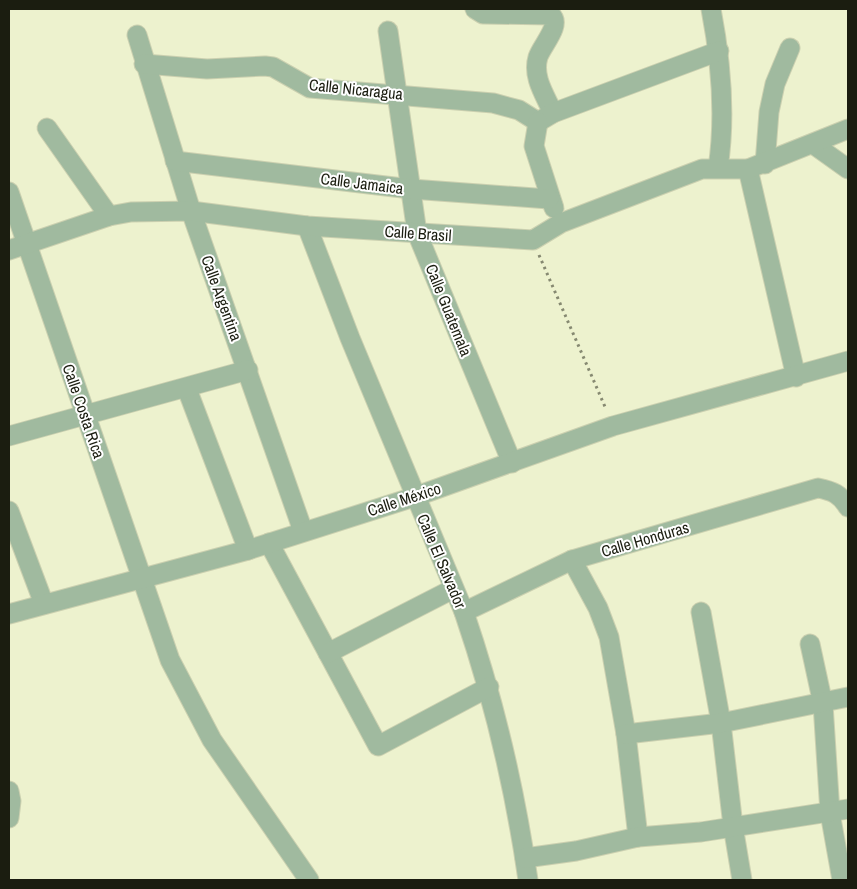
<svg xmlns="http://www.w3.org/2000/svg" width="857" height="889" font-family="'Archivo Narrow',sans-serif">
	<rect width="100%" height="100%" fill="#edf2ce"/>
	<g fill="none" stroke-linecap="round" stroke-linejoin="round">
		<defs>
			<g id="minor">
				<path d="M 475,9 L 483,14 L 551,15 C 562,25 542,45 538,57 C 532,77 545,95 553,113"/>
				<path d="M 711,9 C 721,61 726,115 718,168"/>
				<polyline points="388,31 417,233 512,463"/>
				<polyline points="137,35 191,211 303,531"/>
				<polyline points="144,64 207,69 265,66 273,67 310,88 493,103 519,110 538,122"/>
				<polyline points="538,122 553,113 719,51"/>
				<polyline points="538,122 534,146 554,208"/>
				<polyline points="47,128 109,216"/>
				<polyline points="813,144 848,169"/>
				<polyline points="175,161 411,189 549,199"/>
				<polyline points="765,164 769,112 775,84 790,48"/>
				<polyline points="748,169 796,377"/>
				<polyline points="9,192 170,660 212,740 309,880"/>
				<path d="M 307,226 L 350,338 L 464,612 C 494,700 515,789 528,880"/>
				<polyline points="9,250 109,216 131,212 191,211 307,226 533,240 561,223 702,169 748,169 848,129"/>
				<polyline points="187,389 248,550"/>
				<polyline points="9,436 248,370"/>
				<polyline points="9,511 44,604"/>
				<polyline points="269,543 378,746 489,687"/>
				<polyline points="572,560 598,608 609,637 626,734 638,837"/>
				<path d="M 464,612 L 572,560 L 818,488 C 833,491 840,494 848,507"/>
				<polyline points="701,612 721,723 733,826 742,880"/>
				<polyline points="9,614 248,550 414,497 613,426 848,361"/>
				<polyline points="810,644 823,704 830,813 842,880"/>
				<polyline points="328,653 453,589"/>
				<polyline points="626,734 721,723 848,697"/>
				<polyline points="9,791 11,801 9,818"/>
				<polyline points="525,858 576,851 638,837 701,832 848,809"/>
			</g>
		</defs>
		<use href="#minor" stroke="#cbd0b0" stroke-width="21"/>
		<polyline stroke="#868971" stroke-width="3" stroke-dasharray="2.5 4" stroke-linecap="butt" points="539,255 606,409"/>
		<use href="#minor" stroke="#a0ba9f" stroke-width="19"/>
	</g>
	<g text-anchor="middle" dominant-baseline="central" stroke-width="4" stroke-linejoin="round" paint-order="stroke">
		<g font-size="16" fill="#1b1d10" stroke="#fff">
			<text transform="translate(356 89) rotate(6)">Calle Nicaragua</text>
			<text transform="translate(362 183) rotate(7)">Calle Jamaica</text>
			<text transform="translate(418 233) rotate(4)">Calle Brasil</text>
			<text transform="translate(222 298) rotate(70)">Calle Argentina</text>
			<text transform="translate(449 310) rotate(68)">Calle Guatemala</text>
			<text transform="translate(84 411) rotate(71)">Calle Costa Rica</text>
			<text transform="translate(404 499) rotate(-18)">Calle México</text>
			<text transform="translate(645 539) rotate(-16)">Calle Honduras</text>
			<text transform="translate(442 561) rotate(67)">Calle El Salvador</text>
		</g>
	</g>
	<rect width="857" height="889" fill="none" stroke="#1b1d10" stroke-width="20"/>
</svg>
